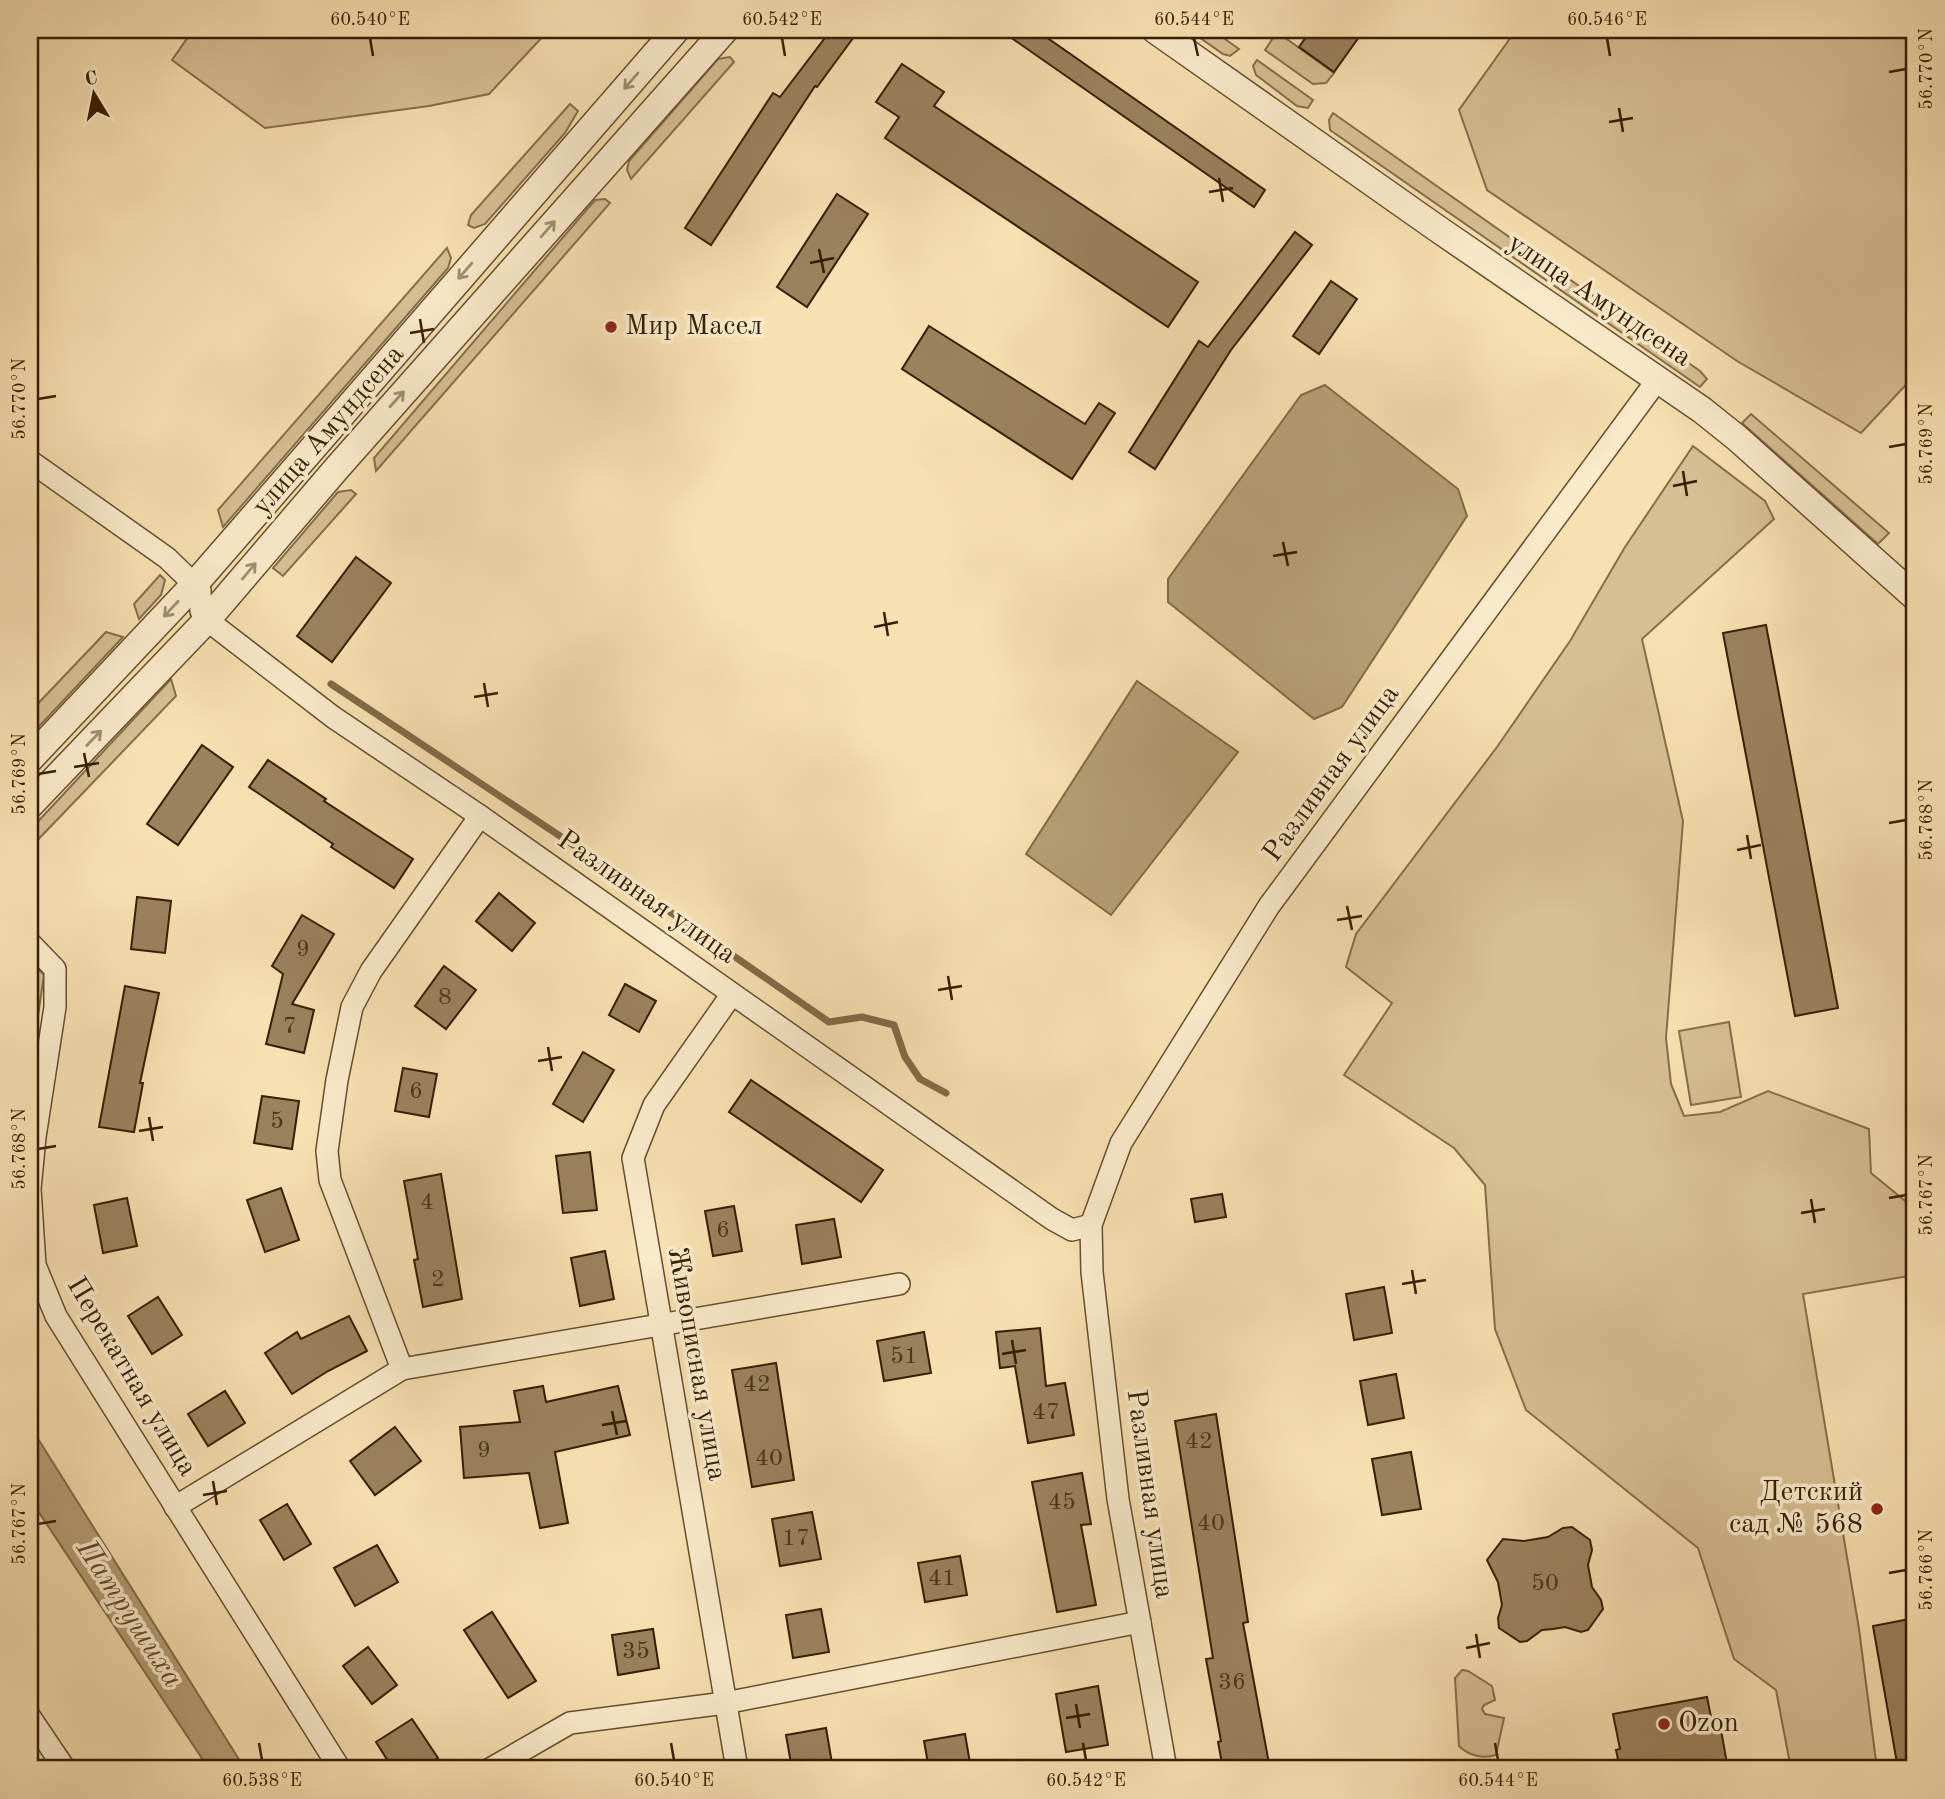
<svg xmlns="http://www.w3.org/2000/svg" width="1945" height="1799" font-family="'Old Standard TT',serif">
	<rect width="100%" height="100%" fill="#f7e0b1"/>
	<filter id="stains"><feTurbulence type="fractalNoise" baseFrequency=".00286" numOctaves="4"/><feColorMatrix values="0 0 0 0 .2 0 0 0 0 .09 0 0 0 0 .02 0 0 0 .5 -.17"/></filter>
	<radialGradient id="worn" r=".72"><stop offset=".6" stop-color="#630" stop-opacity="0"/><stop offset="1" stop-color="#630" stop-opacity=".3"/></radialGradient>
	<g fill="#d6bf93" stroke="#866e4a" stroke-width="2">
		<polygon points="193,30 549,30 489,94 429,106 265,128 172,60"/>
		<polygon points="1189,30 1212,30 1239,49 1230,56 1223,54"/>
		<polygon points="1516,30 1915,30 1915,375 1861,433 1737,361 1487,190 1459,110"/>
		<polygon points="1277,32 1334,73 1326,83 1313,84 1265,50"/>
		<polygon points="730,57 734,62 631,179 627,170 629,161 718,59"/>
		<polygon points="1257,60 1313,100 1308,108 1297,106 1256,75 1253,66"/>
		<polygon points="570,104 578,111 565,133 485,224 474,228 468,225 471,215"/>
		<polygon points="1333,113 1700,371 1707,379 1700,387 1330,130 1329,120"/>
		<polygon points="605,199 610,203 376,471 374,458 595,200"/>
		<polygon points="447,248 451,258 448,268 223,527 218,510"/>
		<polygon points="1751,414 1889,533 1878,544 1742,423"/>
		<polygon points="1693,446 1765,501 1774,519 1642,639 1683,821 1666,1038 1671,1084 1684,1116 1720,1112 1768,1091 1869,1129 1871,1173 1915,1209 1915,1275 1803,1294 1859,1629 1877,1769 1791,1769 1776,1690 1734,1659 1698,1548 1526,1410 1495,1329 1485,1185 1454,1148 1344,1075 1392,1003 1346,967 1356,934 1497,747 1570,641 1625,547"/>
		<polygon points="351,490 356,494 283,576 273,568 338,492"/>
		<polygon points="160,575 165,580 161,595 139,619 134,604"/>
		<polygon points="106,632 123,637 30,736 30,712"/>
		<polygon points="171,679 176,696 30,848 30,830"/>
		<polygon points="30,960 44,975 30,1070"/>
		<polygon points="1729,1022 1741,1097 1691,1105 1679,1031"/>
		<path d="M 1462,1670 L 1468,1671 L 1492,1686 L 1495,1700 L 1484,1705 L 1482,1709 L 1485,1714 L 1504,1718 L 1496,1755 C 1483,1759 1469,1756 1459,1746 L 1455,1678 Z"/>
	</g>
	<g fill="#b59e75" stroke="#826a47" stroke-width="2">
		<polygon points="1325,385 1458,489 1467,516 1342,707 1314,719 1168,602 1168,579 1301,395"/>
		<polygon points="1137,681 1238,752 1111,915 1026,854"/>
		<polygon points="30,1426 245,1769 209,1769 30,1499"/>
	</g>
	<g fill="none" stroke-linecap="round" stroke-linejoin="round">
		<polyline stroke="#826a47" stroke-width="7" points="331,684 572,844 829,1022 862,1017 894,1025 905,1057 920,1079 946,1093"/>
	</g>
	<g fill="#9a825d" stroke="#351d01" stroke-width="2">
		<polygon points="831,30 859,30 817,87 815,86 711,245 685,228 773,93 780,97"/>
		<polygon points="1000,30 1036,30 1265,190 1254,207"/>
		<polygon points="1311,30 1364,30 1334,72 1299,47"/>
		<polygon points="902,64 944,92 934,106 1198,282 1168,327 885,138 899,117 876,102"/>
		<polygon points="837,194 868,214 807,307 777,287"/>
		<polygon points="1295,232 1312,245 1231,350 1155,469 1129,452 1199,341 1208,347"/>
		<polygon points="1331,281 1357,299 1319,354 1293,336"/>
		<polygon points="929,326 1085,424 1099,403 1115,413 1072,479 902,369"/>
		<polygon points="356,557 391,583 332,662 297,636"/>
		<polygon points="1766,625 1838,1008 1795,1016 1723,633"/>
		<polygon points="202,745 233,767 178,845 147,824"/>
		<polygon points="268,760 326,799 324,801 413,859 394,888 331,847 333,844 249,787"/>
		<polygon points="499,893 535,923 512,951 476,921"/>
		<polygon points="137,897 171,901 165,953 131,949"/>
		<polygon points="302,915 334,934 292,1004 314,1010 304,1053 266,1044 283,974 272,966"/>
		<polygon points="444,966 476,990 446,1029 415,1006"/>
		<polygon points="625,984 656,1001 639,1032 609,1015"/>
		<polygon points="125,986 159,993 140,1083 143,1083 134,1132 99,1127"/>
		<polygon points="583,1052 614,1070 583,1122 553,1104"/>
		<polygon points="403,1068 437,1074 429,1117 395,1111"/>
		<polygon points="751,1080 883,1170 861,1202 729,1112"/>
		<polygon points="262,1096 299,1101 292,1149 254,1143"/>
		<polygon points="590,1152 597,1210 563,1213 556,1156"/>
		<polygon points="441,1174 462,1299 423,1307 414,1260 418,1259 404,1181"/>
		<polygon points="281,1188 299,1240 265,1252 247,1200"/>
		<polygon points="1222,1194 1226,1217 1195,1222 1191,1199"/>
		<polygon points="127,1198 137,1246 103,1253 94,1205"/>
		<polygon points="734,1206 742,1251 713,1256 705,1211"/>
		<polygon points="834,1219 841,1257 802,1264 796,1225"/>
		<polygon points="605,1251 614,1299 580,1306 571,1258"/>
		<polygon points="1384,1287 1392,1333 1354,1340 1346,1294"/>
		<polygon points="158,1297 182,1335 152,1354 128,1316"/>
		<polygon points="349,1316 367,1351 328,1371 292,1394 265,1353 297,1332 301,1339"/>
		<polygon points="1040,1328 1046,1386 1065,1383 1074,1435 1028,1443 1015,1366 1000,1368 996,1332"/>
		<polygon points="924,1332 931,1373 884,1381 877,1341"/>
		<polygon points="776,1363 794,1480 752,1487 732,1370"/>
		<polygon points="1396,1374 1404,1418 1368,1425 1360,1381"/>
		<polygon points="543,1386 546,1402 618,1386 630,1435 555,1452 568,1523 540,1528 529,1473 464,1478 460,1427 520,1422 514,1391"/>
		<polygon points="225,1391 245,1423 208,1446 188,1414"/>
		<polygon points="1216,1414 1248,1622 1243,1623 1270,1769 1223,1769 1218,1742 1221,1741 1206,1659 1213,1658 1175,1421"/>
		<polygon points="395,1427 421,1461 375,1495 350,1461"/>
		<polygon points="1411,1452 1421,1509 1382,1515 1372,1459"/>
		<polygon points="1082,1473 1091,1524 1081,1525 1096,1605 1057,1612 1032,1482"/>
		<polygon points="287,1504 311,1544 284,1560 260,1520"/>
		<polygon points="812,1512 821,1559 780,1566 772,1519"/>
		<polygon points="1572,1527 1590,1540 1592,1550 1588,1565 1592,1587 1601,1600 1603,1609 1588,1630 1581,1632 1565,1627 1553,1629 1542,1630 1527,1641 1520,1642 1499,1628 1498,1618 1502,1605 1498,1582 1487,1560 1503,1539 1524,1541 1548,1537 1563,1528"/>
		<polygon points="377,1545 398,1582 355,1606 334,1568"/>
		<polygon points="960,1556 967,1595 925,1602 918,1563"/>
		<polygon points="821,1609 829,1652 793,1658 786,1615"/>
		<polygon points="492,1612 536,1681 508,1698 464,1630"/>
		<polygon points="1915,1618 1915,1769 1898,1769 1873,1626"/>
		<polygon points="653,1629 659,1668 618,1675 612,1635"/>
		<polygon points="368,1647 397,1685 372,1704 343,1666"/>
		<polygon points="1098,1686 1108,1745 1066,1752 1056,1694"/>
		<polygon points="1707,1697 1714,1732 1721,1730 1728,1769 1620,1769 1616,1750 1620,1749 1613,1714"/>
		<polygon points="412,1719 438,1758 421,1769 393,1769 376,1742"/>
		<polygon points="826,1728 833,1769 792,1769 786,1735"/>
		<polygon points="965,1734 971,1769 929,1769 924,1741"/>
	</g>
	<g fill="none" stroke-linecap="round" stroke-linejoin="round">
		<defs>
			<g id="minor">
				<polyline points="30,461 167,558 200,590 201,611 207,620 333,717 480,816 1052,1219 1072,1230 1091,1225"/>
				<polyline points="30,943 55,969 55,1007 35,1137 30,1189 35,1265 56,1316 340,1769"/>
				<polyline points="732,994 654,1105 633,1158 737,1769"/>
				<polyline points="402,1369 330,1180 327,1151 337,1080 352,1007 371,971 480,816"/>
				<polyline points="175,1507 402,1369 899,1284"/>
				<polyline points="30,1717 65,1769"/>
				<polyline points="490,1769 570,1723 725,1703 1140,1622"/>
				<polyline points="1166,1769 1118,1499 1092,1272 1091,1225 1121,1143 1269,906 1658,379"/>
			</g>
			<g id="tertiary">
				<polyline points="1155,30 1438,229 1702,410 1737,438 1915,597"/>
				<polyline points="30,759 194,585 676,30"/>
				<polyline points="30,805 207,620 337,468 725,30"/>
			</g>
		</defs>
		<use href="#minor" stroke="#664e2d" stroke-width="24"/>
		<use href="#tertiary" stroke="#664e2d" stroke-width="29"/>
		<use href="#minor" stroke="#faebcc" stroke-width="21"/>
		<use href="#tertiary" stroke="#faebcc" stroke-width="26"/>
	</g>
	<defs><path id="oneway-shaft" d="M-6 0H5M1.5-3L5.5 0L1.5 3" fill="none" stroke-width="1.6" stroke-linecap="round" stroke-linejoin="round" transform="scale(1.75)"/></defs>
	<g stroke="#a18e71">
		<use href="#oneway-shaft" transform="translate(631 81) rotate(131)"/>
		<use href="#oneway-shaft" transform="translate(548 229) rotate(-49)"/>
		<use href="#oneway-shaft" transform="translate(465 271) rotate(131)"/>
		<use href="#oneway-shaft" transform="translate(397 399) rotate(-48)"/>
		<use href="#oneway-shaft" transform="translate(249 571) rotate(-50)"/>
		<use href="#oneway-shaft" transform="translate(171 609) rotate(133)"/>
		<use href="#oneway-shaft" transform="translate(94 738) rotate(-46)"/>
	</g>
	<path fill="none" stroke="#351d01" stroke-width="2.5" d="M 370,38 L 373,56M 782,38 L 785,56M 1194,38 L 1198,56M 1607,38 L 1610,56M 1889,72 L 1906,69M 1619,108 L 1623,132M 1609,122 L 1633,118M 1219,178 L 1223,202M 1209,192 L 1233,188M 819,249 L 824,273M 810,263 L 834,258M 420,319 L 424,343M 410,333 L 434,329M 38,399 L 56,396M 1889,447 L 1906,444M 1683,471 L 1687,496M 1673,486 L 1697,481M 1283,542 L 1288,566M 1273,556 L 1297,552M 884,612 L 888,636M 874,627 L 898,622M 484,683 L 488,707M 474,697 L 498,693M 84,753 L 89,777M 74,767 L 99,763M 38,774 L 56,771M 1889,823 L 1906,820M 1747,835 L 1751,859M 1737,850 L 1761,845M 1347,906 L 1352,930M 1337,920 L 1362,916M 948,976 L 952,1000M 938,990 L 962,986M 548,1047 L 552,1071M 538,1061 L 562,1057M 149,1117 L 153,1141M 139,1131 L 163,1127M 38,1149 L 56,1146M 1889,1198 L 1906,1195M 1811,1199 L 1815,1223M 1801,1213 L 1825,1209M 1412,1270 L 1416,1294M 1402,1284 L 1426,1280M 1012,1340 L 1016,1364M 1002,1354 L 1026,1350M 612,1411 L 617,1435M 602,1425 L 626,1421M 213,1481 L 217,1505M 203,1495 L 227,1491M 38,1524 L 56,1521M 1889,1573 L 1906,1570M 1476,1634 L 1480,1658M 1466,1648 L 1490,1643M 1076,1704 L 1080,1728M 1066,1718 L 1090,1714M 259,1743 L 262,1760M 671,1743 L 674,1760M 1083,1743 L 1086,1760M 1495,1743 L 1498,1760"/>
	<g fill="#8f2418" stroke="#faebcc" stroke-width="2.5">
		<circle cx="611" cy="327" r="7"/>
		<circle cx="1877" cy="1509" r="7"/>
		<circle cx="1664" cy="1724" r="7"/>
	</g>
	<g text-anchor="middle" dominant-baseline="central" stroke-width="7" stroke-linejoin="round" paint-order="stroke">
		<g font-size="24" fill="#4e3618">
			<text x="303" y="950">9</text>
			<text x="445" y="998">8</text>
			<text x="290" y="1027">7</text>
			<text x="416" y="1092">6</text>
			<text x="277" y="1122">5</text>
			<text x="427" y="1203">4</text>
			<text x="723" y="1231">6</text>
			<text x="438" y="1280">2</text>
			<text x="904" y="1357">51</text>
			<text x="757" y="1385">42</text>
			<text x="1046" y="1413">47</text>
			<text x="1199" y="1442">42</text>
			<text x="484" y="1451">9</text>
			<text x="769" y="1459">40</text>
			<text x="1062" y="1503">45</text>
			<text x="1211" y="1524">40</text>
			<text x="796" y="1539">17</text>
			<text x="942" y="1579">41</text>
			<text x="1545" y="1584">50</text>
			<text x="636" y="1652">35</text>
			<text x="1232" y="1683">36</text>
		</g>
		<g font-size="28" fill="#351d01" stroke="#faebcc">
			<text transform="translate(1599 301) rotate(34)">улица Амундсена</text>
			<text transform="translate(329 431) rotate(-49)">улица Амундсена</text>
			<text transform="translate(1332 774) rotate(-54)">Разливная улица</text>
			<text transform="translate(646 898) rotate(35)">Разливная улица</text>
			<text transform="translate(696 1364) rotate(80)">Живописная улица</text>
			<text transform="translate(131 1377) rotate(59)">Перекатная улица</text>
			<text transform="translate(1149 1494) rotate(82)">Разливная улица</text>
		</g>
		<g font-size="28" fill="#351d01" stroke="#faebcc" text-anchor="start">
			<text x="625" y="327">Мир Масел</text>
			<text x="1863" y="1493" text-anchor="end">Детский<tspan x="1863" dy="32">сад № 568</tspan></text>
			<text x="1678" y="1724">Ozon</text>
		</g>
		<g font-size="30" font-style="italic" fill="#624a2a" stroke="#faebcc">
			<text transform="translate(129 1614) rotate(57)">Патрушиха</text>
		</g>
	</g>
	<rect width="1945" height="1799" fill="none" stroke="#f7e0b1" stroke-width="77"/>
	<g transform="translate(94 94) rotate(350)" stroke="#faebcc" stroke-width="5" paint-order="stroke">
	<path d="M0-5L12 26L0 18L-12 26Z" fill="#351d01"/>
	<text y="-10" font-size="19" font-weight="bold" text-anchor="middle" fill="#351d01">С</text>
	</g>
	<rect x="38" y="38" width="1868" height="1722" fill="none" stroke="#351d01" stroke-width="2.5"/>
	<g font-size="18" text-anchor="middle" fill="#351d01">
		<text x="370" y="25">60.540°E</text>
		<text x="782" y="25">60.542°E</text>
		<text x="1194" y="25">60.544°E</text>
		<text x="1607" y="25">60.546°E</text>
		<text transform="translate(1926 69) rotate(-90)" y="6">56.770°N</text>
		<text transform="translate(19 399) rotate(-90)" y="6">56.770°N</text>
		<text transform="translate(1926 444) rotate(-90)" y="6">56.769°N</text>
		<text transform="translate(19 774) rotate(-90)" y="6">56.769°N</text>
		<text transform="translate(1926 820) rotate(-90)" y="6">56.768°N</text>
		<text transform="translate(19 1149) rotate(-90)" y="6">56.768°N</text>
		<text transform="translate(1926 1195) rotate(-90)" y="6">56.767°N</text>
		<text transform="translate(19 1524) rotate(-90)" y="6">56.767°N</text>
		<text transform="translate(1926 1570) rotate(-90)" y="6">56.766°N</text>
		<text x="262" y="1786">60.538°E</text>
		<text x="674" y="1786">60.540°E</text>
		<text x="1086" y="1786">60.542°E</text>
		<text x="1498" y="1786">60.544°E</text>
	</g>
	<rect width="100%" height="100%" filter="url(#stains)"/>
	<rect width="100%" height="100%" fill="url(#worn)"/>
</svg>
